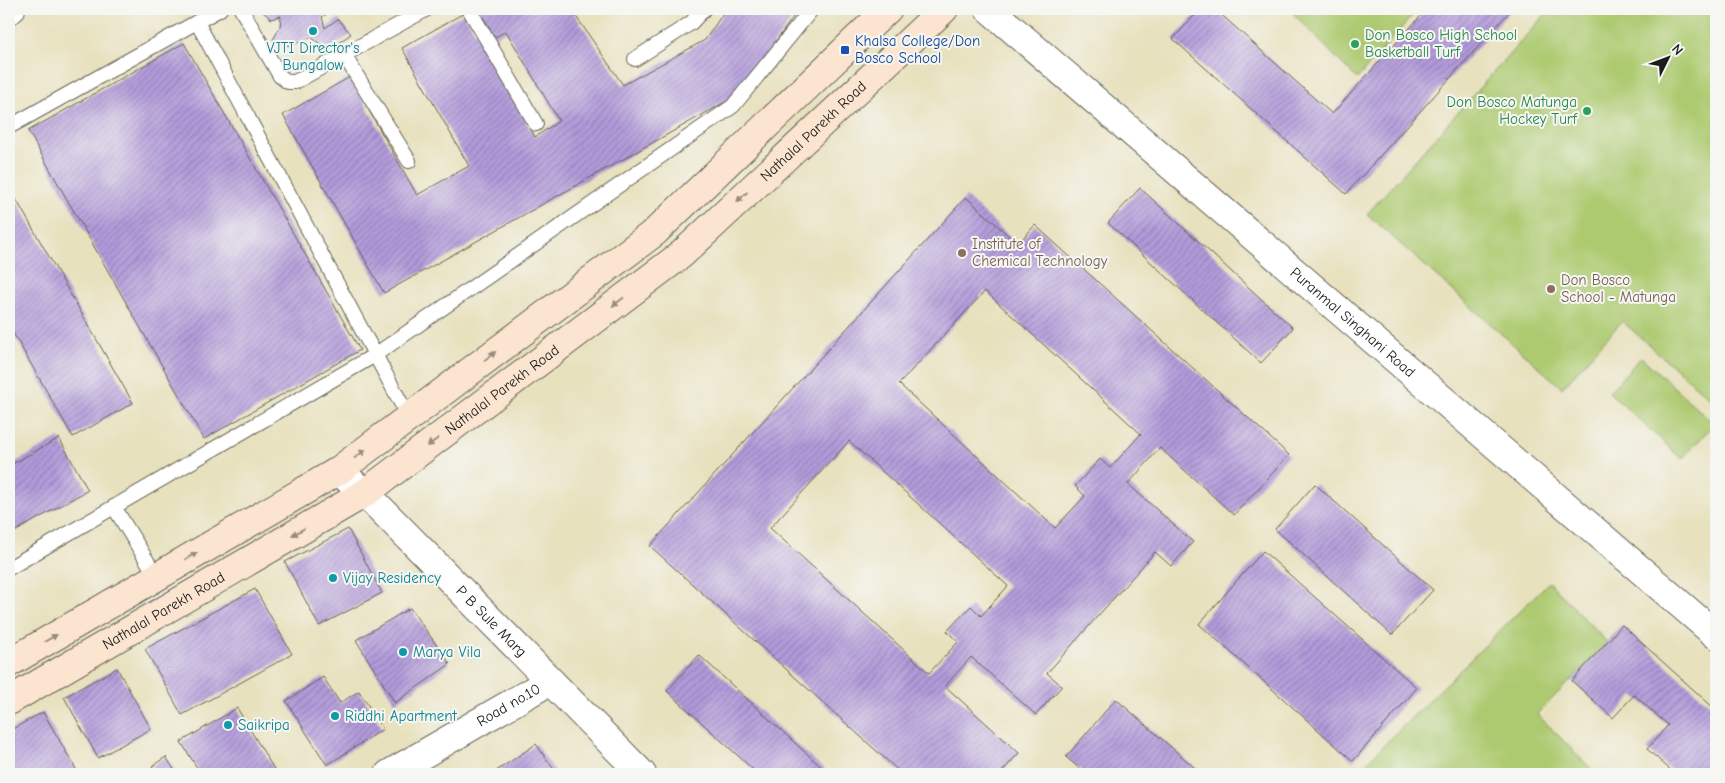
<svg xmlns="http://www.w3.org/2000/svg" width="1725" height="783" font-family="'Comic Neue',sans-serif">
	<defs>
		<pattern id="building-hatch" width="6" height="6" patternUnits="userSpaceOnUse" patternTransform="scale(1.25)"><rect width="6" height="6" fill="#b39bdb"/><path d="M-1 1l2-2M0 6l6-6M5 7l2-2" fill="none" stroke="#917eb1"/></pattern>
	</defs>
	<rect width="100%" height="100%" fill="#f6f6f2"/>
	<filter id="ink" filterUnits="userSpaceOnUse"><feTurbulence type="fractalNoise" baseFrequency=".02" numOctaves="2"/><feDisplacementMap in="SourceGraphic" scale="10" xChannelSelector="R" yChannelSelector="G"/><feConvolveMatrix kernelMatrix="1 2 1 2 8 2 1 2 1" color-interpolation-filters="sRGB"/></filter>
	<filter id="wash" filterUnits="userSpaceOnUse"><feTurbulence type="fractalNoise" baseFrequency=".0096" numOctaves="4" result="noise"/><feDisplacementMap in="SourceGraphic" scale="20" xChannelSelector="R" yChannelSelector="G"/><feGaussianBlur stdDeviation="1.12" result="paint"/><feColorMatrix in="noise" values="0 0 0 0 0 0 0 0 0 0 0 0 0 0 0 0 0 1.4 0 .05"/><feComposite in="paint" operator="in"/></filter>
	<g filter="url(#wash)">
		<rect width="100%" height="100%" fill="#e8e1be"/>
		<g fill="#adca71" stroke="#647346">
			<polygon points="1289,9 1418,9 1357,79"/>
			<polygon points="1550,9 1716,9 1716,404 1622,321 1562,388 1367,214"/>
			<polygon points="1641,357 1714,424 1682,459 1609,392"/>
			<polygon points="1549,582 1608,643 1537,714 1596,774 1355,774"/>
		</g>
		<g id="blocks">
			<g fill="url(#building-hatch)" fill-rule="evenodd">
				<polygon points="260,9 334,9 322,17 325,28 338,19 351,34 328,50 311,37 290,46 273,40 280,27 281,16 271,19"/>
				<polygon points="478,9 571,9 623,85 705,40 726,9 799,9 736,96 384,293 283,115 350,77 417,195 469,166 402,48 464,13 535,137 559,121 506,31 495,37"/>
				<polygon points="1200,9 1215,9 1332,114 1427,9 1512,9 1346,194 1173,39"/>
				<polygon points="184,43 360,350 204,439 28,131"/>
				<polygon points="9,187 133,403 73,437 9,326"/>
				<polygon points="1140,188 1293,328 1261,363 1108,223"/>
				<path d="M 966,197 L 1018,244 L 1035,225 L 1289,455 L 1234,515 L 1160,448 L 1128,484 L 1193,542 L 1171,566 L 1155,552 L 1047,673 L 1062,686 L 1036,715 L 971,657 L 945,686 L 1019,753 L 1000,774 L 902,774 L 650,546 ZM 985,291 L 1141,434 L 1110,468 L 1100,459 L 1075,486 L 1085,496 L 1055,528 L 899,384 ZM 849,441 L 1008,586 L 981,616 L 971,606 L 947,631 L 958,642 L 929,673 L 770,528 Z"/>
				<polygon points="59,438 88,490 9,535 9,466"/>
				<polygon points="1315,484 1433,590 1392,635 1275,529"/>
				<polygon points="348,529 382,593 319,626 285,562"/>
				<polygon points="1263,551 1417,688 1353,761 1199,624"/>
				<polygon points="255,589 292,654 182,715 145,649"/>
				<polygon points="410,608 450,664 395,703 356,640"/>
				<polygon points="1622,625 1716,710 1716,774 1675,774 1647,749 1668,725 1634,695 1613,718 1572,681"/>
				<polygon points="699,655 829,774 758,774 667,691"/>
				<polygon points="117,668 151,729 98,758 64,697"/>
				<polygon points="323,677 340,703 359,691 383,729 327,765 286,701"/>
				<polygon points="1116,699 1202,774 1086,774 1066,757"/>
				<polygon points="237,708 277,774 201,774 181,742"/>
				<polygon points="43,712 77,771 71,774 9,774 9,731"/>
				<polygon points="536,744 557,774 492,774"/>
				<polygon points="166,757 177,774 153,774 156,773 152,766"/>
			</g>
		</g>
	</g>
	<g filter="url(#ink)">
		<use href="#blocks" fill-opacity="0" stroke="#636155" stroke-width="1"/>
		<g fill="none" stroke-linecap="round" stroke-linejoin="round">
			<defs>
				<g id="lane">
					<polyline points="241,9 280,76 288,82 295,82 427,9"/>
					<polyline points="469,9 536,124"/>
					<polyline points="197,22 409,418"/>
					<polyline points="344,55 409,161"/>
					<polyline points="635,59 691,23 704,9"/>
					<polyline points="9,127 220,9"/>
					<polyline points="114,507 157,577"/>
					<polyline points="9,568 375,355 733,106 812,9"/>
				</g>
				<g id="street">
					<path id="s1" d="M 989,9 L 1716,635"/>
					<polyline points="9,10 11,9"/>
					<path id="s2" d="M 338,471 L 365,493 L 642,774"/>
					<path id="s3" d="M 389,774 L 550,681"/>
				</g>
				<g id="secondary">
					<polyline points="9,663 338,471 655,232 888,9"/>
					<path id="s4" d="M 9,701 L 365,493 L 682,254 L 944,9"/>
				</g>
			</defs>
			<use href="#lane" stroke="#636155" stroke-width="16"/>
			<use href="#street" stroke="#636155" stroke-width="30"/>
			<use href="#secondary" stroke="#636155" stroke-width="30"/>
			<use href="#lane" stroke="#fff" stroke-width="14"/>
			<use href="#street" stroke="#fff" stroke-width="28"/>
			<use href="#secondary" stroke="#fce5d0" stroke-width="28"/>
		</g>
		<defs><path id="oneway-solid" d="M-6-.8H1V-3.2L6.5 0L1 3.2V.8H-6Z" transform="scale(1.25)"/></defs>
		<g fill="#978b7f">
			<use href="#oneway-solid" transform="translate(742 197) rotate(137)"/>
			<use href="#oneway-solid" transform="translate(618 302) rotate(143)"/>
			<use href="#oneway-solid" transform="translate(490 356) rotate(-37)"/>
			<use href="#oneway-solid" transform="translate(433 442) rotate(143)"/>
			<use href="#oneway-solid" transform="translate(360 454) rotate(-37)"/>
			<use href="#oneway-solid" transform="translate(298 532) rotate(150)"/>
			<use href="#oneway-solid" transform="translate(191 556) rotate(-30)"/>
			<use href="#oneway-solid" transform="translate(51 638) rotate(-30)"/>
		</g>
	</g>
	<g fill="#0f9aa8" stroke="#f6f6f2" stroke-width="2">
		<circle cx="313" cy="31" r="5"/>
		<circle cx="333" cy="578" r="5"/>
		<circle cx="403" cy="652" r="5"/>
		<circle cx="335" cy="716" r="5"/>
		<circle cx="228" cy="725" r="5"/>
	</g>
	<g fill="#2e9e5b" stroke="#f6f6f2" stroke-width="2">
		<circle cx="1355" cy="44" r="5"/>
		<circle cx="1587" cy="111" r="5"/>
	</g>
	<rect fill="#1a4fb4" stroke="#f6f6f2" stroke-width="2" x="840" y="45" width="10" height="10" rx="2.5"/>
	<g fill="#8d6e63" stroke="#f6f6f2" stroke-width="2">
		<circle cx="962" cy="253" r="5"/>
		<circle cx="1551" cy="289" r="5"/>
	</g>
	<g text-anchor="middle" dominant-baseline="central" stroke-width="4" stroke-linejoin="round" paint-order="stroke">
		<g font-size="15" fill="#27864d" stroke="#f6f6f2" text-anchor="start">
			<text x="1365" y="35">Don Bosco High School<tspan x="1365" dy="17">Basketball Turf</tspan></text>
			<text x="1577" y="102" text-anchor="end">Don Bosco Matunga<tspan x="1577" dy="17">Hockey Turf</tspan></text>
		</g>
		<g font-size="15" fill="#164399" stroke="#f6f6f2" text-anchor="start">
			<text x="855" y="41">Khalsa College/Don<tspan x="855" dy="17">Bosco School</tspan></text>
		</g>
		<g font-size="15" fill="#0d838f" stroke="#f6f6f2" text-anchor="start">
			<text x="313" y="48" text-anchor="middle">VJTI Director's<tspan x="313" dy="17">Bungalow</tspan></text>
			<text x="343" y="578">Vijay Residency</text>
			<text x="413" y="652">Marya Vila</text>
			<text x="345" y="716">Riddhi Apartment</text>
			<text x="238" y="725">Saikripa</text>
		</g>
		<g font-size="15" fill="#1c1c1c" stroke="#f6f6f2">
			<text stroke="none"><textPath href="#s4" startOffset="989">Nathalal Parekh Road</textPath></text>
			<text stroke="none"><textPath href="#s1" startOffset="480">Puranmal Singhani Road</textPath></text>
			<text stroke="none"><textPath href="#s4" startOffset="584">Nathalal Parekh Road</textPath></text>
			<text stroke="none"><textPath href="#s4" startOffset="179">Nathalal Parekh Road</textPath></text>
			<text stroke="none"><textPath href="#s2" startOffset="215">P B Sule Marg</textPath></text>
			<text stroke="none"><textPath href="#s3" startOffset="138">Road no.10</textPath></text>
		</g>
		<g font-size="15" fill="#785e54" stroke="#f6f6f2" text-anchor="start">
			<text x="972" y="244">Institute of<tspan x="972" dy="17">Chemical Technology</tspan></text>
			<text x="1561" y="280">Don Bosco<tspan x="1561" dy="17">School - Matunga</tspan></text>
		</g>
	</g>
	<rect width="1725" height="783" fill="none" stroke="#f6f6f2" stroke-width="30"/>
	<g transform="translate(1668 58) rotate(48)" stroke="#f6f6f2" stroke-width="4" paint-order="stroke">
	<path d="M0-4L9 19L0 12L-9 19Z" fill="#1c1c1c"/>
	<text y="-8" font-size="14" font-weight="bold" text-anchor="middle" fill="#1c1c1c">N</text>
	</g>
</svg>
